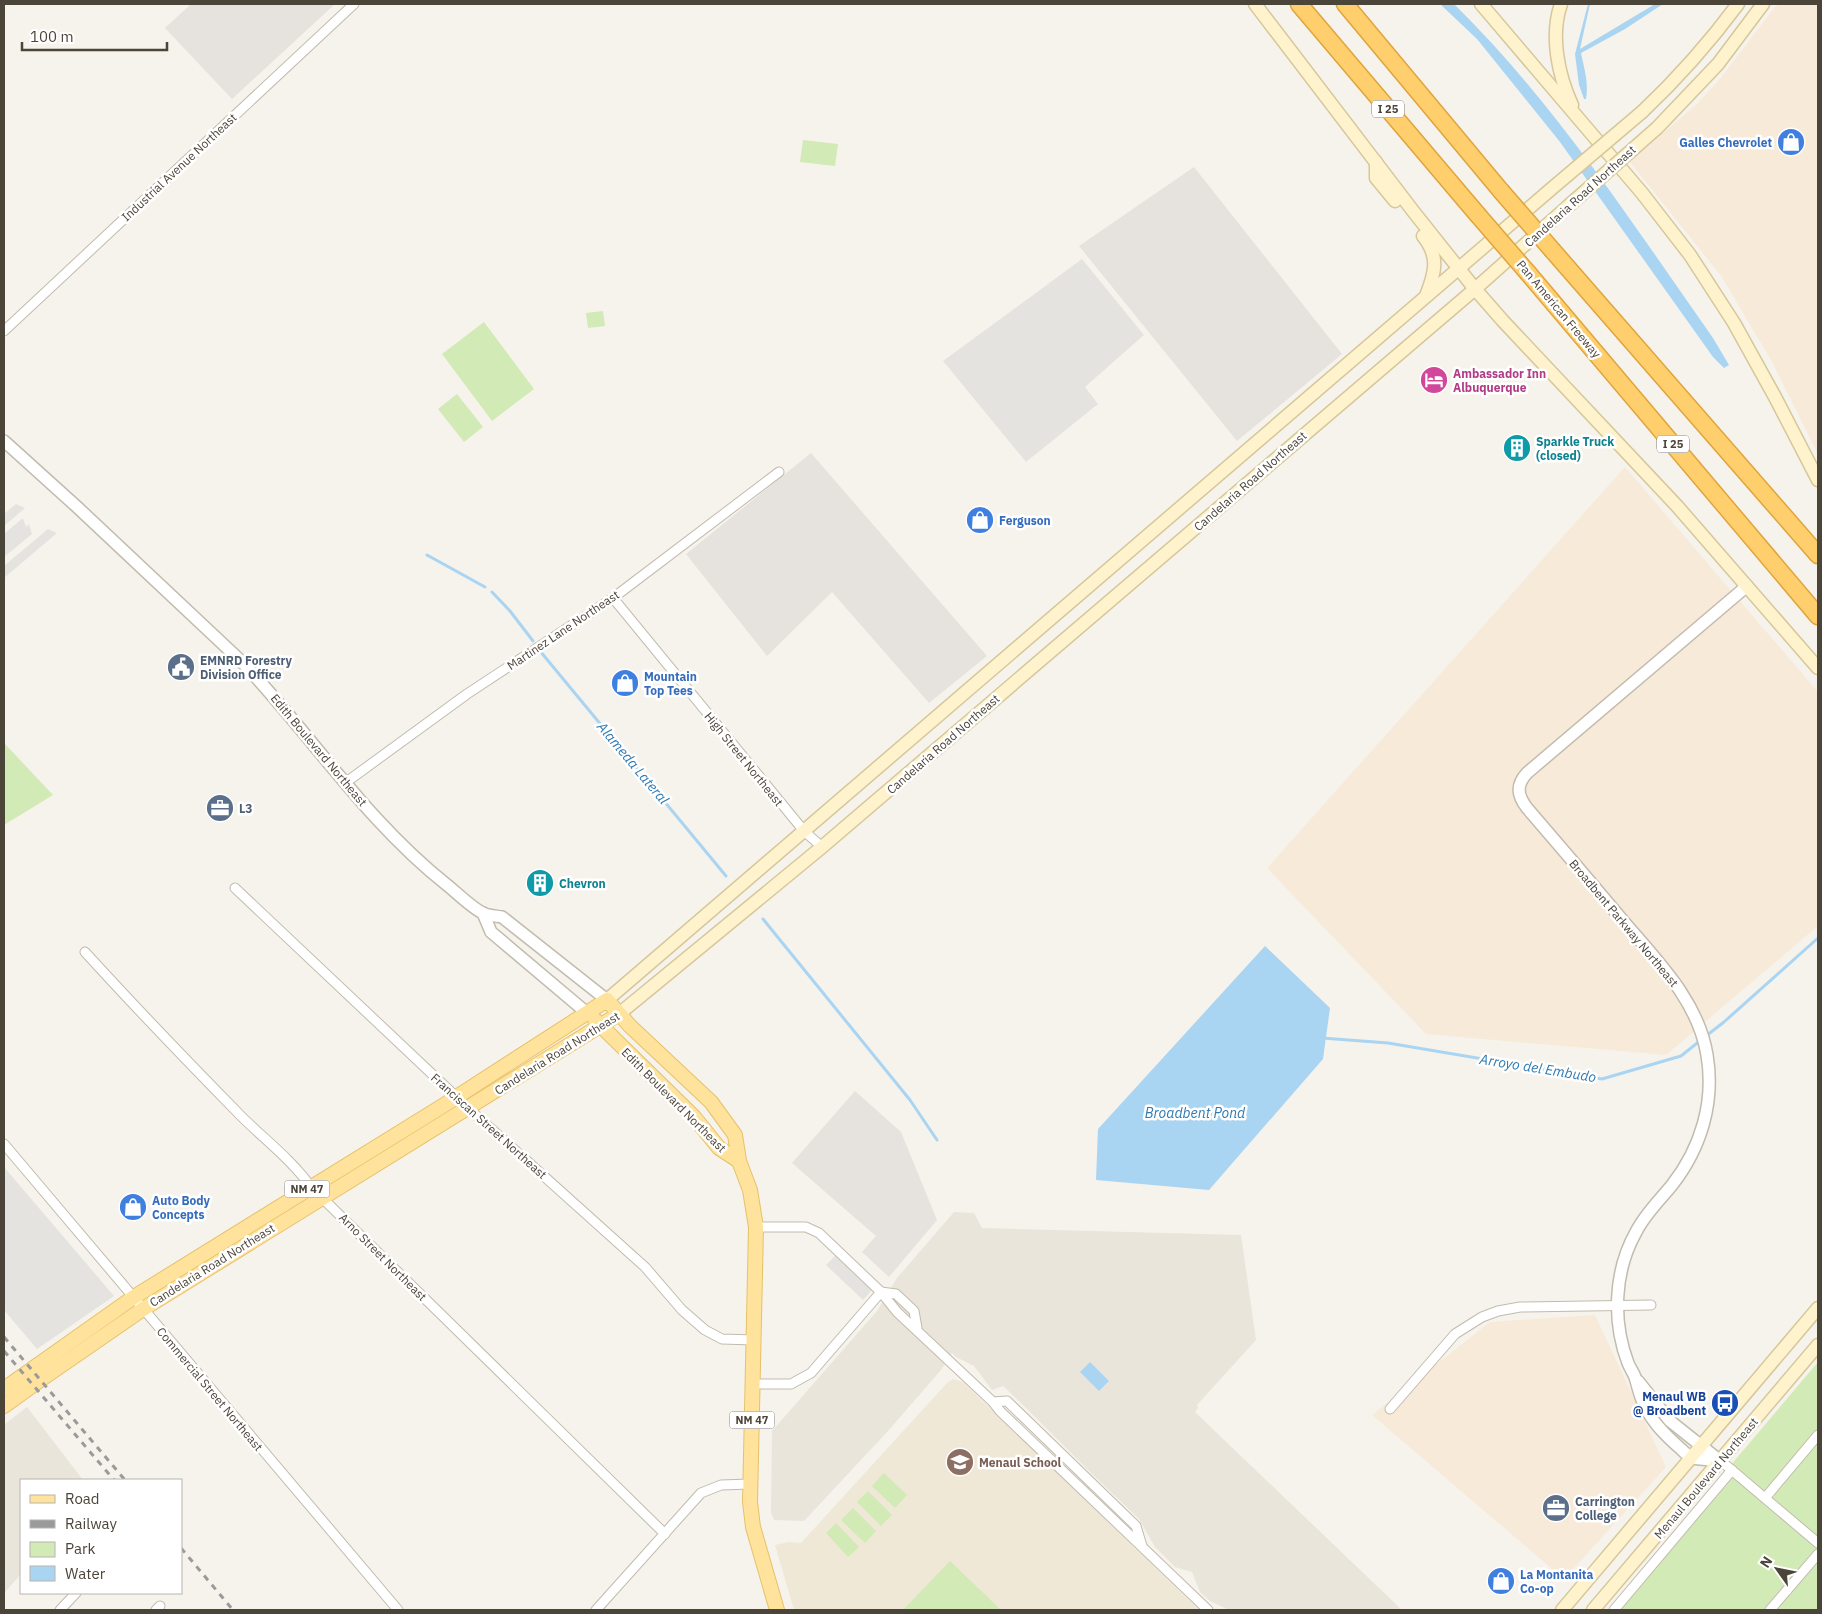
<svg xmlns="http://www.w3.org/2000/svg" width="1822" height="1614" font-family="'IBM Plex Sans',sans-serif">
	<rect width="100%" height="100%" fill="#f6f3ec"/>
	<g fill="#eae5da">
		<polygon points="954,1212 974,1213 982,1228 1241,1235 1256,1340 1197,1405 1198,1408 1195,1412 1402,1610 1229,1610 1210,1601 1200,1592 1192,1572 1175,1567 1155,1547 1139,1519 1089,1471 1021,1403 1003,1386 992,1390 974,1366 956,1357 952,1353 941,1370 888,1431 804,1521 774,1520 771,1512 772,1431 877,1311 897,1278"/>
		<polygon points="27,1407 83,1480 21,1480 21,1574 4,1593 4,1425"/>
	</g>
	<g fill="#f7ead8">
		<polygon points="1780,4 1815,4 1818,6 1818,454 1772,362 1722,277 1630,162 1698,103 1720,79 1775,7"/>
		<polygon points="1625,467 1818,692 1818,926 1666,1055 1426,1034 1267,868"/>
		<polygon points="1595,1315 1666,1467 1564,1579 1372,1415 1490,1322"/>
	</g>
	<g fill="#e6e2dd">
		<polygon points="191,4 335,4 232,99 165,28"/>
		<polygon points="1194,167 1342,354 1237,441 1079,246"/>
		<polygon points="811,453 987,656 929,703 832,592 767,656 686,554"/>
		<polygon points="855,1091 901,1132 937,1220 889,1277 862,1252 876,1236 792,1163"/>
	</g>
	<polygon fill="#efe8d6" points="953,1379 963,1382 1199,1610 794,1610 775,1545 789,1542 801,1543 947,1383"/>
	<g fill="#d2eab5">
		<polygon points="803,140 838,144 835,166 800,162"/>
		<polygon points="603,311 605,326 588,328 586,313"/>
		<polygon points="484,322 534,389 492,421 442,354"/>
		<polygon points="457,394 483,427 464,442 438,409"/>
		<polygon points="4,743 53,795 4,825"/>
		<polygon points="1818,1362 1818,1610 1608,1610"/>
		<polygon points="884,1473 907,1495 895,1508 872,1486"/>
		<polygon points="868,1491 892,1515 881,1526 857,1502"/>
		<polygon points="853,1508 876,1531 865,1543 841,1520"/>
		<polygon points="836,1523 859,1547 848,1557 826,1533"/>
		<polygon points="950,1561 1001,1610 903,1610"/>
	</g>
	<g fill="#e5e3e0">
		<polygon points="1082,259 1144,335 1085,387 1098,404 1026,462 943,361"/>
		<polygon points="16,504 25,508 4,526 4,514"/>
		<polygon points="23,518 26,527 29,524 32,534 4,557 4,534"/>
		<polygon points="48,529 57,533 4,578 4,566"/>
		<polygon points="4,1167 114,1296 37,1349 4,1310"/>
		<polygon points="836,1255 872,1290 863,1300 826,1265"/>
	</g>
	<g fill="#a9d4f2">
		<path d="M 1440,4 L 1454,4 C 1555,103 1632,223 1713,338 L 1729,365 L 1724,368 L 1713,357 L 1560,142 L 1477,39 Z"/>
		<path d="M 1588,4 L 1590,4 L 1580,49 L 1655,4 L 1663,4 L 1625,29 L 1581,53 C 1584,68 1589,83 1586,99 L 1584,99 L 1579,85 L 1575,54 Z"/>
		<polygon points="1265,946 1330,1008 1323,1059 1209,1190 1096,1180 1098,1129"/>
		<polygon points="1090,1362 1109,1381 1099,1391 1080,1372"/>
	</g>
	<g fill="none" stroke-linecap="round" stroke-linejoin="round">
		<g stroke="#a9d4f2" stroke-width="3">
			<polyline points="427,555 485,587"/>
			<polyline points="492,592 510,611 533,641"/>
			<polyline points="540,651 726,876"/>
			<polyline points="763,919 910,1100 937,1140"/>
			<polyline points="1706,1036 1724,1022 1818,938"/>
			<polyline points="1322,1038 1388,1043 1602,1079 1681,1056 1701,1040"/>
		</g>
		<defs>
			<g id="minor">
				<polyline points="4,331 354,4"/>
				<polyline points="613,598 804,831 822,847"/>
				<polyline points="345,783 467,694 613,598 779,472"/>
				<polyline points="235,888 468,1108 645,1267 682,1310 705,1330 722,1339 754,1340"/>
				<path d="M 85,952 C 136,1008 188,1062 241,1116 C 264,1139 292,1160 311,1187 L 665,1534"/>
				<polyline points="4,1144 398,1610"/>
				<polyline points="756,1227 806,1227 819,1233 881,1292 897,1312 993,1402 1000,1411 1208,1610"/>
				<polyline points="881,1292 896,1294 914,1311 917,1328"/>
				<polyline points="753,1384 791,1384 811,1373 881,1292"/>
				<polyline points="993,1402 1007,1401 1136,1526 1142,1546"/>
				<polyline points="1390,1409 1455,1334 1482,1317 1498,1311 1520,1307 1651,1305"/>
				<polyline points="1721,1461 1818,1543"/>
				<polyline points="1765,1498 1818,1435"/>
				<polyline points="60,1610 76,1593"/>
				<polyline points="156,1610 160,1606"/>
				<polyline points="596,1610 701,1493 721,1485 750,1484"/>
				<polyline points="1614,1610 1732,1470"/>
				<polyline points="1770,1610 1818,1554"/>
			</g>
			<g id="tertiary">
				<path d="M 4,441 L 76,506 L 242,662 C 312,736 366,821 447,885 C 456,892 473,909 483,913 C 488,916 496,916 502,917 L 607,1000"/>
				<polyline points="483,913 491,932 587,1013"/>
				<polyline points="1638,1381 1670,1421 1719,1460"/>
				<path d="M 1721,1461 C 1712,1460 1702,1460 1693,1458 C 1689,1457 1684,1452 1681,1449 C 1664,1434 1650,1420 1642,1400 C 1639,1392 1637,1384 1635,1377 C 1633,1372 1630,1368 1628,1363 C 1612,1321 1614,1271 1636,1232 C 1645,1214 1659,1201 1672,1185 C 1701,1148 1715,1102 1707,1055 C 1698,999 1654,958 1619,916 C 1589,880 1558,844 1527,808 C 1517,795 1516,785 1527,773 L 1747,586"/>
			</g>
			<g id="secondary">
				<polyline points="1255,4 1413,211 1475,289 1503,321 1677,506 1818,668"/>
				<polyline points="1481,4 1642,193 1690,255 1734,323 1775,397 1818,480"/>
				<path d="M 1561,4 C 1550,35 1558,75 1572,105"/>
				<path d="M 1642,112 C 1677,79 1709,43 1738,4"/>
				<polyline points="1657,128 1718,64 1763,4"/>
				<polyline points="1376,162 1376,178 1395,201"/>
				<path d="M 1423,236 C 1440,257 1435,273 1426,296"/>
				<polyline points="607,1000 1550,190"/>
				<polyline points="619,1014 822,847 1475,289 1566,208"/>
				<polyline points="1562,1610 1818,1308"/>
				<polyline points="1593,1610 1818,1345"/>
			</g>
			<g id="primary">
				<polyline points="595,1020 694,1117 719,1148 739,1161"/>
				<polyline points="4,1389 134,1297 441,1107 607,1000 630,1026 711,1102 735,1135 739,1161 750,1190 756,1227 750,1502 753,1527 777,1610"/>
				<polyline points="4,1406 40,1380 143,1309 619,1014"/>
			</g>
			<g id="motorway">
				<polyline points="1299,4 1477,214"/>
				<polyline points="1345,4 1501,191"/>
				<polyline points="1553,251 1818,555"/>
				<polyline points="1528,273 1818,616"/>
			</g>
		</defs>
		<use href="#minor" stroke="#c2bbae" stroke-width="11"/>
		<use href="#tertiary" stroke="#c2bbae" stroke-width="14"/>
		<use href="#secondary" stroke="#d6c79b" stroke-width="15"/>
		<use href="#primary" stroke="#e6c16a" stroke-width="16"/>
		<use href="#motorway" stroke="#e0a43c" stroke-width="19"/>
		<use href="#minor" stroke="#fff" stroke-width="9"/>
		<use href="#tertiary" stroke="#fff" stroke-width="11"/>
		<use href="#secondary" stroke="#fff3cd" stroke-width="12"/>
		<use href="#primary" stroke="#ffe39c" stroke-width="14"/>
		<use href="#motorway" stroke="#ffcf6e" stroke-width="16"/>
		<g stroke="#9a9a9a" stroke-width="3" stroke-dasharray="6 6" stroke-linecap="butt">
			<polyline points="4,1337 125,1480"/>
			<polyline points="4,1351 114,1480"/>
			<polyline points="181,1548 233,1610"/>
		</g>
		<defs>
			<g id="secondary-bridge">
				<polyline points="1550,190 1642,112"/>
				<polyline points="1566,208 1657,128"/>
			</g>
			<g id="motorway-bridge">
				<polyline points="1501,191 1553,251"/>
				<polyline points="1477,214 1528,273"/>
			</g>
		</defs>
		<use href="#secondary-bridge" stroke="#d6c79b" stroke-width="15" stroke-linecap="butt"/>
		<use href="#motorway-bridge" stroke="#e0a43c" stroke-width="19" stroke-linecap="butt"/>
		<use href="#secondary-bridge" stroke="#fff3cd" stroke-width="12"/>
		<use href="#motorway-bridge" stroke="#ffcf6e" stroke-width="16"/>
	</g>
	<defs>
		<symbol id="shop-disc" viewBox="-11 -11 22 22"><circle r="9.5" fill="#3f7fe0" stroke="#fff"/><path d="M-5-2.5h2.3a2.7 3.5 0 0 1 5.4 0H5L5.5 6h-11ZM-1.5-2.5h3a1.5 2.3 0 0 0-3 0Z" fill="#fff"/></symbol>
		<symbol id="hotel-disc" viewBox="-11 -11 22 22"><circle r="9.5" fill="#d1479c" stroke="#fff"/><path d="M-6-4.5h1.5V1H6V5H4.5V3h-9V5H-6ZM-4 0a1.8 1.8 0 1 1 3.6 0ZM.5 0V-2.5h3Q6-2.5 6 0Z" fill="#fff"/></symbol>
		<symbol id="building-disc" viewBox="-11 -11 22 22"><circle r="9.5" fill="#0f9aa8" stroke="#fff"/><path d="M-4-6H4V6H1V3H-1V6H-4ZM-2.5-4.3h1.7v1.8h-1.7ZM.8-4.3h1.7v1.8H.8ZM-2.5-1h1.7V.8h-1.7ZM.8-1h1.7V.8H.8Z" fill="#fff"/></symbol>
		<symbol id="civic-disc" viewBox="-11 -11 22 22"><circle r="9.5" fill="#5c6f8a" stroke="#fff"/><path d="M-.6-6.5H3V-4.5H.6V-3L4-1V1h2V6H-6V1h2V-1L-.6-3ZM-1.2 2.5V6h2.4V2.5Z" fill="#fff"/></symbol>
		<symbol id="office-disc" viewBox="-11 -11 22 22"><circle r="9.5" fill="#5c6f8a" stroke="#fff"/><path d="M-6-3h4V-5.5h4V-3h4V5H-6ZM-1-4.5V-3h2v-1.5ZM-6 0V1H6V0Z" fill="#fff"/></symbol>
		<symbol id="bus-disc" viewBox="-11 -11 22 22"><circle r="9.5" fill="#1a4fb4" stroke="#fff"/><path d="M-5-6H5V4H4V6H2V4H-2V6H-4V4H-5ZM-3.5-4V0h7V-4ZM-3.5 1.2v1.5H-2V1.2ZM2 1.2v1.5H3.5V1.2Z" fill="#fff"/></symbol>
		<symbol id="school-disc" viewBox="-11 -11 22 22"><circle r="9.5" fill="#8d6e63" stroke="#fff"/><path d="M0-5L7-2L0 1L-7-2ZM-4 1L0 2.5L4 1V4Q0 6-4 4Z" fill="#fff"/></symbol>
	</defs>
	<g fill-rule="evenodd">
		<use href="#shop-disc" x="1775" y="126" width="32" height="32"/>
		<use href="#hotel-disc" x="1418" y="364" width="32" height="32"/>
		<use href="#building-disc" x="1501" y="432" width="32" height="32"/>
		<use href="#shop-disc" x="964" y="504" width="32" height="32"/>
		<use href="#civic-disc" x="165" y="651" width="32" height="32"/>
		<use href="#shop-disc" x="609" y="667" width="32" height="32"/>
		<use href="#office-disc" x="204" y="792" width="32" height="32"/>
		<use href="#building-disc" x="524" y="867" width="32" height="32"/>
		<use href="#shop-disc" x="117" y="1191" width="32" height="32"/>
		<use href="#bus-disc" x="1709" y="1387" width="32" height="32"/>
		<use href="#school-disc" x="944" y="1446" width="32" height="32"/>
		<use href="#office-disc" x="1540" y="1492" width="32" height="32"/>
		<use href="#shop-disc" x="1485" y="1565" width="32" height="32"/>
	</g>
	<g text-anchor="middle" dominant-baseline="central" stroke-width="5" stroke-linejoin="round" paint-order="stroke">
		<g fill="#fff" stroke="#817c74" stroke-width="1">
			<rect x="1372" y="100.5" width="32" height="17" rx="4"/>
			<rect x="1657" y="435.5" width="32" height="17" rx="4"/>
			<rect x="284.5" y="1180.5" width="45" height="17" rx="4"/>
			<rect x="729.5" y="1411.5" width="45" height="17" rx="4"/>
		</g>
		<g font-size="11" font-weight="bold" fill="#4b4439">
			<text x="1388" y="109">I 25</text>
			<text x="1673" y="444">I 25</text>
			<text x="307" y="1189">NM 47</text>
			<text x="752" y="1420">NM 47</text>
		</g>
		<g font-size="12" font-weight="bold" fill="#366cbe" stroke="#fff" text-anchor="start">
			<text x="1772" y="142" text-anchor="end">Galles Chevrolet</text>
			<text x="999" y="520">Ferguson</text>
			<text x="644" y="676">Mountain<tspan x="644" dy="14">Top Tees</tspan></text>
			<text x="152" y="1200">Auto Body<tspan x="152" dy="14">Concepts</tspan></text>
			<text x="1520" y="1574">La Montanita<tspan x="1520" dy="14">Co-op</tspan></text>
		</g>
		<g font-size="12" fill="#4b4439" stroke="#fff">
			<text transform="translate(179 167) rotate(-43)">Industrial Avenue Northeast</text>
			<text transform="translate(1580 196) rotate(-42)">Candelaria Road Northeast</text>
			<text transform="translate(1559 309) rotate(50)">Pan American Freeway</text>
			<text transform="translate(1250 481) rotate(-41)">Candelaria Road Northeast</text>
			<text transform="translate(563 630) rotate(-34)">Martinez Lane Northeast</text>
			<text transform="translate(943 744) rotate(-41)">Candelaria Road Northeast</text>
			<text transform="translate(319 750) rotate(50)">Edith Boulevard Northeast</text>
			<text transform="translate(744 759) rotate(51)">High Street Northeast</text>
			<text transform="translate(1624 923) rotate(50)">Broadbent Parkway Northeast</text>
			<text transform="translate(557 1053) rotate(-32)">Candelaria Road Northeast</text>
			<text transform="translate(674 1100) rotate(45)">Edith Boulevard Northeast</text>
			<text transform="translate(489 1126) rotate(42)">Franciscan Street Northeast</text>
			<text transform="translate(383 1257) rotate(45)">Arno Street Northeast</text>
			<text transform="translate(212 1265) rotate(-32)">Candelaria Road Northeast</text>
			<text transform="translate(210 1389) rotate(50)">Commercial Street Northeast</text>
			<text transform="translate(1706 1478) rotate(-50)">Menaul Boulevard Northeast</text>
		</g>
		<g font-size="12" font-weight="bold" fill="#b23c85" stroke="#fff" text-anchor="start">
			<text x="1453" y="373">Ambassador Inn<tspan x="1453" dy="14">Albuquerque</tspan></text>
		</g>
		<g font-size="12" font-weight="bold" fill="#0d838f" stroke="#fff" text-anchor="start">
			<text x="1536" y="441">Sparkle Truck<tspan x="1536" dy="14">(closed)</tspan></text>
			<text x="559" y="883">Chevron</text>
		</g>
		<g font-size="12" font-weight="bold" fill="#4e5e75" stroke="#fff" text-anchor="start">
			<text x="200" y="660">EMNRD Forestry<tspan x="200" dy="14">Division Office</tspan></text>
			<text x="239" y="808">L3</text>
			<text x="1575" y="1501">Carrington<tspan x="1575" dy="14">College</tspan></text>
		</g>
		<g font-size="12" font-weight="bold" fill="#164399" stroke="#fff" text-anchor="end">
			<text x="1706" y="1396">Menaul WB<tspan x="1706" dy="14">@ Broadbent</tspan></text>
		</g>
		<g font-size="12" font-weight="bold" fill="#785e54" stroke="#fff" text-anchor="start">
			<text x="979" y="1462">Menaul School</text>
		</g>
		<g font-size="14" font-style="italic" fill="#2e7ab2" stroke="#fff">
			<text transform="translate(633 763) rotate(50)">Alameda Lateral</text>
			<text transform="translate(1538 1068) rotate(9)">Arroyo del Embudo</text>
			<text x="1195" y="1113">Broadbent Pond</text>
		</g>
	</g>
	<rect width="1822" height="1614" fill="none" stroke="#4b4439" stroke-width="10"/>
	<rect x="20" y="1479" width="162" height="115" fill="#ffffff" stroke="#b7b4b0"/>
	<rect x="30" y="1495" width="25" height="8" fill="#ffe39c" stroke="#b7b4b0"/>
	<text x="65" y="1504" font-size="15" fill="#4b4439">Road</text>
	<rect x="30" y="1520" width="25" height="8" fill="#9a9a9a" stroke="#b7b4b0"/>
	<text x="65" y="1529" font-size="15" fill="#4b4439">Railway</text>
	<rect x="30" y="1542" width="25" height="15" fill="#d2eab5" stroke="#b7b4b0"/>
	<text x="65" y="1554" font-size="15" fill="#4b4439">Park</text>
	<rect x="30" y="1566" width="25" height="15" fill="#a9d4f2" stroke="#b7b4b0"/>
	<text x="65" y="1579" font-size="15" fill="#4b4439">Water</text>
	<g transform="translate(1777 1569) rotate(303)" stroke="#ffffff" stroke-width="4" paint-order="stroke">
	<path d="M0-4L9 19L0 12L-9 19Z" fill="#4b4439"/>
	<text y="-8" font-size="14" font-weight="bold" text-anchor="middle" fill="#4b4439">N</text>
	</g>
	<path d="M22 42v8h145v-8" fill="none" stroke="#4b4439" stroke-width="2.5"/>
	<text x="30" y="42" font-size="15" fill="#4b4439" stroke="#ffffff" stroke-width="4" paint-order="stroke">100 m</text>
</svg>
